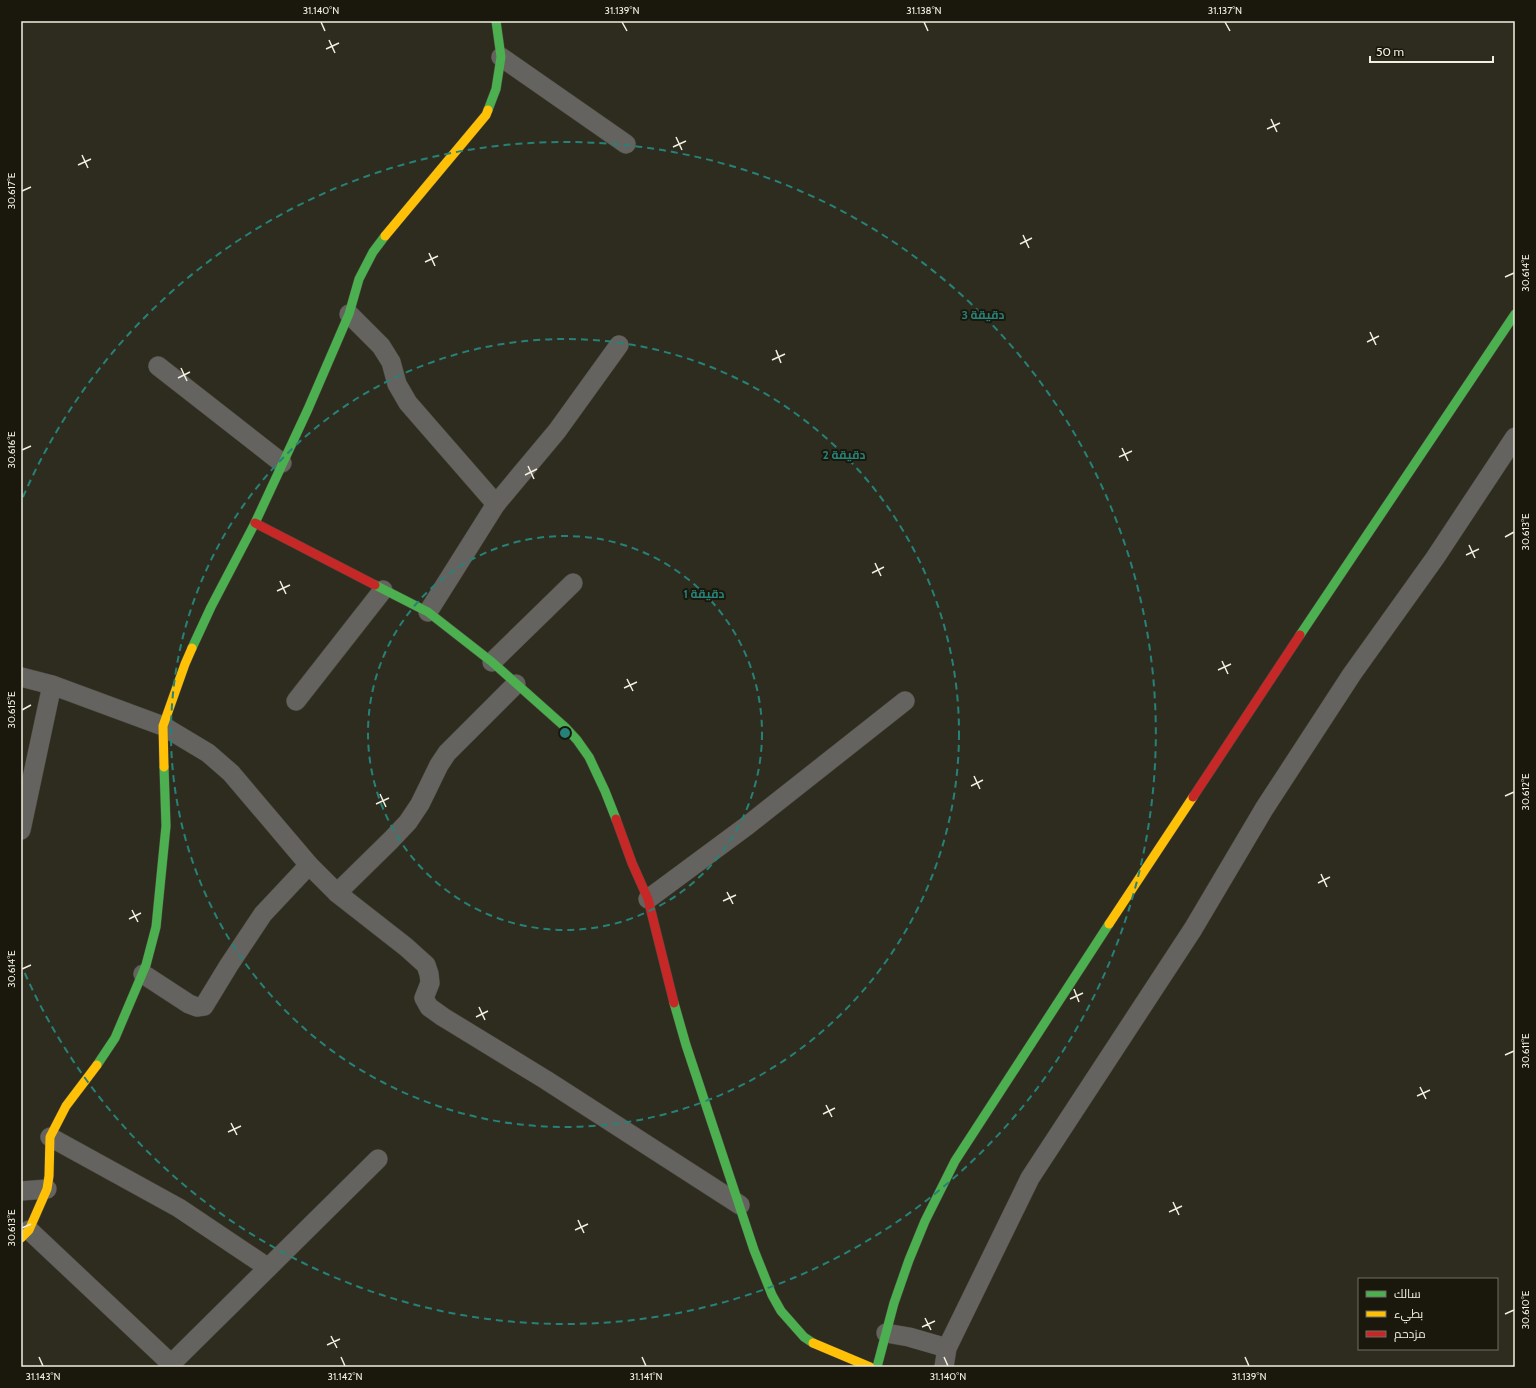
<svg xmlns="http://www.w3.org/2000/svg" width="1536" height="1388" font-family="Cabin,Cairo,sans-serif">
	<rect width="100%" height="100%" fill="#2e2c1e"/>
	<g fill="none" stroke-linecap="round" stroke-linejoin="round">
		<defs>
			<g id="street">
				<polyline points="501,57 626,144"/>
				<polyline points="349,314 381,346 391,362 397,384 408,403 496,504"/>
				<polyline points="158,366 282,463"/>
				<polyline points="428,612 496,504 557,431 619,345"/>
				<polyline points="492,662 573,583"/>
				<polyline points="21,677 52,685 163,726 208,753 231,773 309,865 337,893 406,947 426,965 429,974 430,983 424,998 429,1007 443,1017 546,1080 740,1205"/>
				<polyline points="296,701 383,590"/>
				<polyline points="21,830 52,685"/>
				<polyline points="337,893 391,840 408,822 420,804 439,765 447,753 516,684"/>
				<polyline points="648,899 748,825 905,701"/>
				<polyline points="143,974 189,1004 197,1007 204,1006 229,965 263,914 309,865"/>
				<polyline points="50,1137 179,1208 267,1267"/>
				<polyline points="21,1191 47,1189"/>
				<polyline points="29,1230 166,1359 173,1362 378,1159"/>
				<polyline points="886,1333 909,1337 947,1348"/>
				<polyline points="944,1367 947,1348 1030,1178 1193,929 1264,809 1352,674 1435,558 1515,437"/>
			</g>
			<g id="fast">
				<polyline points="488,110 496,89 501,57 496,21"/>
				<polyline points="375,585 428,612 492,662 565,727 577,740 589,757 605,791 616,819"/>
				<polyline points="1300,635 1515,314"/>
				<polyline points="192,648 211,607 255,523 308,409 349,314 359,279 373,252 385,236"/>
				<polyline points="674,1003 686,1045 754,1250 772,1295 781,1311 804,1337 813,1343"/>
				<polyline points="97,1065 115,1038 146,965 156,927 166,826 164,767"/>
				<polyline points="877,1367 894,1303 909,1260 925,1221 955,1161 1109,924"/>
			</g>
			<g id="slow">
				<polyline points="385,236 486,115 488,110"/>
				<polyline points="164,767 163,726 185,664 192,648"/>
				<polyline points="1109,924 1193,797"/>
				<polyline points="21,1238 29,1230 47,1189 49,1176 50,1137 66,1106 97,1065"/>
				<polyline points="813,1343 870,1367"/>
			</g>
			<g id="jam">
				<polyline points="255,523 375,585"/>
				<polyline points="1193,797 1300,635"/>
				<polyline points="616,819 632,863 648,899 674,1003"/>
			</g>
		</defs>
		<use href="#street" stroke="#48463b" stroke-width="20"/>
		<use href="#fast" stroke="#48463b" stroke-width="10"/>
		<use href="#slow" stroke="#48463b" stroke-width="10"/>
		<use href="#jam" stroke="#48463b" stroke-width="10"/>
		<use href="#street" stroke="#65635f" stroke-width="19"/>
		<use href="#fast" stroke="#4caf50" stroke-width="9"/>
		<use href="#slow" stroke="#ffc107" stroke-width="9"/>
		<use href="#jam" stroke="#c62828" stroke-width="9"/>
	</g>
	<path fill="none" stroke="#f1efe0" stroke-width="1.5" d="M 321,22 L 325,31M 622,22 L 627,31M 924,22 L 928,31M 1225,22 L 1230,31M 329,40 L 335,53M 326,49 L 339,43M 1271,119 L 1277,132M 1267,129 L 1280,123M 676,137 L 682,150M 673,147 L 686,141M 82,155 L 88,168M 78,165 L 91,159M 22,191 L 31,187M 1023,235 L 1029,248M 1020,244 L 1032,238M 429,253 L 435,266M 425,262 L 438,256M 1505,277 L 1514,273M 1370,332 L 1376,345M 1367,342 L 1379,336M 776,350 L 781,363M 772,360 L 785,354M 181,368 L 187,381M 178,378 L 190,372M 1122,448 L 1128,461M 22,450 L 31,446M 1119,457 L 1132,451M 528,466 L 534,479M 525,475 L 537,469M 1505,537 L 1514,532M 1469,545 L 1475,558M 1466,555 L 1479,549M 875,563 L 881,576M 872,573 L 884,567M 280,581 L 286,594M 277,591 L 290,585M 1222,661 L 1228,674M 1218,670 L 1231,664M 627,679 L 633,691M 624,688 L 637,682M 22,710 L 31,705M 974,776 L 980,789M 971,786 L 983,780M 380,794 L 386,807M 1505,796 L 1514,792M 376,804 L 389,798M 1321,874 L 1327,887M 1318,883 L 1330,877M 727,892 L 733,904M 723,901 L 736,895M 132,910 L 138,922M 129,919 L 141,913M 22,969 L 31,965M 1074,989 L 1079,1002M 1070,999 L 1083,993M 479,1007 L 485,1020M 476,1017 L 488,1011M 1505,1055 L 1514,1051M 1420,1087 L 1426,1099M 1417,1096 L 1430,1090M 826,1105 L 832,1117M 823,1114 L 835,1108M 231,1123 L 237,1135M 228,1132 L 241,1126M 1173,1202 L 1179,1215M 1169,1212 L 1182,1206M 578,1220 L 584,1233M 22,1228 L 31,1224M 575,1230 L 588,1224M 1505,1314 L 1514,1310M 925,1318 L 931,1330M 922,1327 L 935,1321M 331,1336 L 337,1348M 327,1345 L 340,1339M 39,1357 L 43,1366M 341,1357 L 345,1366M 642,1357 L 646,1366M 944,1357 L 948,1366M 1245,1357 L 1249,1366"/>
	<g fill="none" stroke="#268279" stroke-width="2" stroke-dasharray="7 5">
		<circle cx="565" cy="733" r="197"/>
		<circle cx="565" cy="733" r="394"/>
		<path d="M23 497A591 591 0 1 1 23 969"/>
	</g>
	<circle cx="565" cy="733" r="6" fill="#268279" stroke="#1a180d" stroke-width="2"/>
	<g font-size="12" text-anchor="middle" font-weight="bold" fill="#268279" stroke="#1a180d" stroke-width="4" stroke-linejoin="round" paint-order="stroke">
		<text x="983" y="319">3 دقيقة</text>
		<text x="844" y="459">2 دقيقة</text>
		<text x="704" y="598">1 دقيقة</text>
	</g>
	<rect width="1536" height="1388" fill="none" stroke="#1a180d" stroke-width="44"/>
	<rect x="1358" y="1278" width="140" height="72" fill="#1a180d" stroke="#706e61"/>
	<rect x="1366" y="1291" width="20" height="6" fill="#4caf50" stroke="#706e61"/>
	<text x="1394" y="1298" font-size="12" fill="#f1efe0">سالك</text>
	<rect x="1366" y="1311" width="20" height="6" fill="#ffc107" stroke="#706e61"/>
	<text x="1394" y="1318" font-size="12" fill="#f1efe0">بطيء</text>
	<rect x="1366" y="1331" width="20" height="6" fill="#c62828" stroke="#706e61"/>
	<text x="1394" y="1338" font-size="12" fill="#f1efe0">مزدحم</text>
	<path d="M1370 56v6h123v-6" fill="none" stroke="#f1efe0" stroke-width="2"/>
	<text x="1376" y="56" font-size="12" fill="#f1efe0" stroke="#1a180d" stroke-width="3" paint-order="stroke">50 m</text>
	<rect x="22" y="22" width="1492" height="1344" fill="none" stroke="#f1efe0" stroke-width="1.5"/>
	<g font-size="10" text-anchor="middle" fill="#f1efe0">
		<text x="321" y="14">31.140°N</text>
		<text x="622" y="14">31.139°N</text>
		<text x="924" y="14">31.138°N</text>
		<text x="1225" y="14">31.137°N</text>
		<text transform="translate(11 191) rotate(-90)" y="4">30.617°E</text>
		<text transform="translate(1525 273) rotate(-90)" y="4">30.614°E</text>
		<text transform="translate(11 450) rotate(-90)" y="4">30.616°E</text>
		<text transform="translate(1525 532) rotate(-90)" y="4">30.613°E</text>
		<text transform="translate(11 710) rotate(-90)" y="4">30.615°E</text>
		<text transform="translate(1525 792) rotate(-90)" y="4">30.612°E</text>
		<text transform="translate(11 969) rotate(-90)" y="4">30.614°E</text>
		<text transform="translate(1525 1051) rotate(-90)" y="4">30.611°E</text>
		<text transform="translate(11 1228) rotate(-90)" y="4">30.613°E</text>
		<text transform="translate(1525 1310) rotate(-90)" y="4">30.610°E</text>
		<text x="43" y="1380">31.143°N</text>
		<text x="345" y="1380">31.142°N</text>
		<text x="646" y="1380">31.141°N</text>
		<text x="948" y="1380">31.140°N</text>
		<text x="1249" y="1380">31.139°N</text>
	</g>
</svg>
